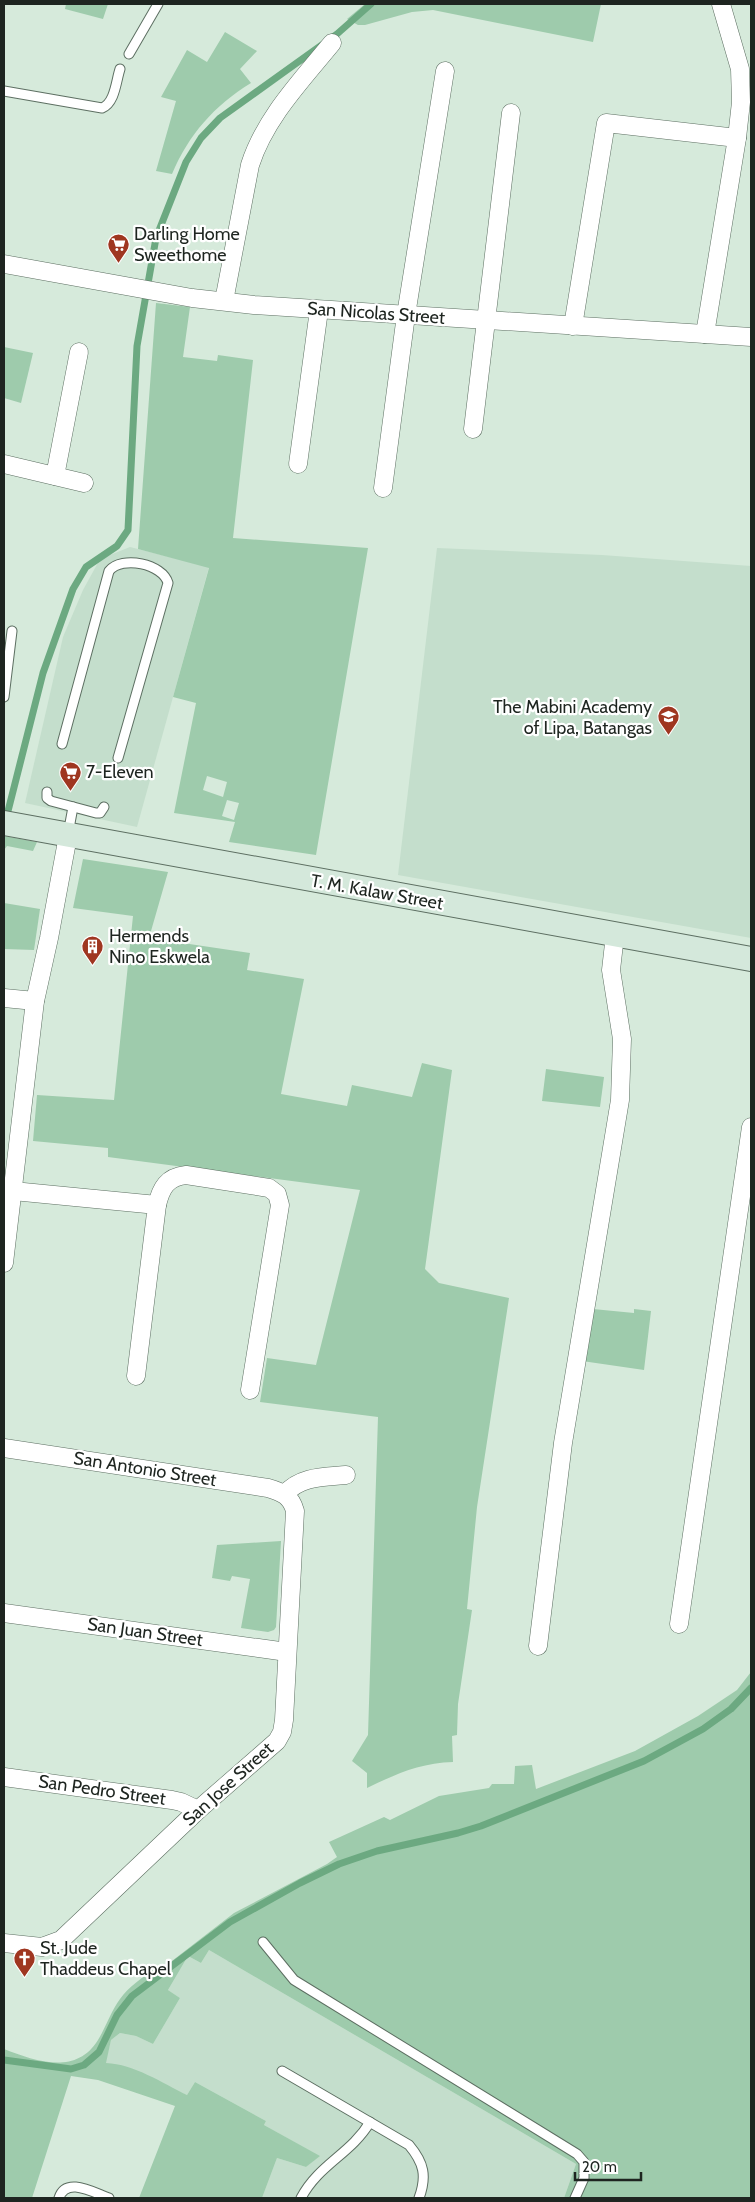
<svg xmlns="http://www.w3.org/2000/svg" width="755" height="2202" font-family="Cabin,sans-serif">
	<rect width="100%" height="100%" fill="#d6eadb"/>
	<g fill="#c4decc">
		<polygon points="130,547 209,567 137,827 25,803 63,637 83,590 100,559"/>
		<polygon points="437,548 602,555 751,566 751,938 398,875"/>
		<polygon points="209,1950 576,2164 564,2198 262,2198 277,2158 306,2167 319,2156 264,2125 266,2121 195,2082 187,2095 105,2064 111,2040 120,2033 136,2036 153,2044 180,1998 168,1990 188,1956 201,1963"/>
	</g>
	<g fill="#9ecbac" fill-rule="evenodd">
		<polygon points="66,4 108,4 103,19 65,9"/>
		<polygon points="365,4 601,4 593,42 433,10 412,12 365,25 358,25 347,19"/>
		<path d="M 225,32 L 257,51 L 240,69 L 251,83 C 214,106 189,134 172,174 L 156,171 L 176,101 L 161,97 L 187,50 L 207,62 Z"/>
		<path d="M 156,303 L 190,307 L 183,357 L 217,361 L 218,355 L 253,360 L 233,538 L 368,548 L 316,855 L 229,842 L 235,822 L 174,813 L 196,703 L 173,697 L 209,568 L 138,549 ZM 207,776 L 227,782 L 223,797 L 203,790 ZM 227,800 L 239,803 L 234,820 L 222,816 Z"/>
		<polygon points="4,347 33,353 21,403 4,398"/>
		<polygon points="4,836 37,842 33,851 7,846 4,850"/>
		<path d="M 83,859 L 168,872 L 149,938 L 250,953 L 247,970 L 304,979 L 281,1094 L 347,1106 L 352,1085 L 412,1097 L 422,1063 L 452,1070 L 425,1269 L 439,1283 L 509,1298 L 477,1507 L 467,1609 L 472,1610 L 458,1704 L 457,1735 L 452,1736 L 453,1762 C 420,1763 396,1774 367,1788 L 367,1773 L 352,1761 L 368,1735 L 378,1417 L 260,1402 L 267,1358 L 316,1365 L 360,1190 L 108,1157 L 108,1148 L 33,1141 L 37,1095 L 114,1100 L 133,916 L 73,908 Z"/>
		<polygon points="4,903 40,909 34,950 4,949"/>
		<polygon points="546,1069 604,1077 600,1107 542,1101"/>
		<polygon points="593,1309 634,1313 634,1309 651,1311 644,1370 582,1361"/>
		<polygon points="281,1541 276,1627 274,1630 268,1632 241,1628 250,1579 232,1576 230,1581 212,1578 217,1545"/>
		<path d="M 751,1672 L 751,2198 L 564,2198 L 576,2164 L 209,1950 L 201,1963 L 188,1956 L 168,1990 L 180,1998 L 153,2044 L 136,2036 L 120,2033 L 111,2040 L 106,2063 C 134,2064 162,2083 187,2095 L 195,2082 L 266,2121 L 264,2125 L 320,2156 L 306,2167 L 277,2158 L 262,2198 L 139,2198 L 175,2106 L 98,2080 L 71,2076 L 32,2198 L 4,2198 L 4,2049 C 35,2061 76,2076 98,2040 C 106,2027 111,2011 120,1999 C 128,1987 143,1978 154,1968 L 159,1971 L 234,1913 L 327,1864 L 337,1857 L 329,1842 L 384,1817 L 390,1820 L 439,1796 L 489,1788 L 492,1784 L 514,1784 L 515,1766 L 532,1765 L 536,1789 L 635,1751 L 698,1716 L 737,1690 Z"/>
	</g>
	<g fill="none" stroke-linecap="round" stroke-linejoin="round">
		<g stroke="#6ca981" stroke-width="7">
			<polyline points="6,819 43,673 73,589 86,567 117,546 128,530 137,346 156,238 186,162 201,138 220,118 337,34 371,4"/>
			<polyline points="4,2060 71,2069 84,2065 99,2052 117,2015 132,1996 230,1922 300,1883 339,1864 377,1851 458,1833 481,1826 644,1761 703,1729 731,1709 751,1688"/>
		</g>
		<defs>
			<g id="lane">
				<polyline points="129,54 158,4"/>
				<path d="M 4,91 L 102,108 C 115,103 116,81 120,69"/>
				<polyline points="4,697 12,631"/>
				<path d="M 62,744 L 109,571 C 122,555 163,564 168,583 L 118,758"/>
				<polyline points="47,792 47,798 51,801 96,813 100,813 104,807"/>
				<polyline points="68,834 73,807"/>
				<polyline points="263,1942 294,1980 577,2154 584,2162 584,2178 575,2198"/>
				<path d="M 282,2071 L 409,2145 C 424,2163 427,2176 419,2198"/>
				<path d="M 59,2198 C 66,2176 94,2193 109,2198"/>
				<path d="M 301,2198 C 319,2164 351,2154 370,2122"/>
			</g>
			<g id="street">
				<polyline points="4,264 192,298 254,305 751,337"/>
				<path d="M 224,301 L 250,165 C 265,118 301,81 332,43"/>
				<polyline points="573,326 606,123 737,138"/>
				<polyline points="705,334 737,138 741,102 740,69 721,4"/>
				<polyline points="473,429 511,113"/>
				<polyline points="4,464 84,483"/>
				<polyline points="298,464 319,310"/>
				<polyline points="55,476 79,352"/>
				<polyline points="383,488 406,315 445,71"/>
				<polyline points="4,998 35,1001"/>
				<polyline points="13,1191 157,1205 136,1376"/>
				<path d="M 157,1205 C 161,1188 167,1177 186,1175 L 269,1188 L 277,1194 L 280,1205 L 250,1390"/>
				<polyline points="4,1263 35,1001 49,938 68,836"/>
				<path d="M 4,1448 L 268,1488 C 282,1492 291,1496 295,1511 L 284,1720 L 282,1732 L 277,1741 L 198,1810 L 61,1940 L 42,1947 L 4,1943"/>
				<path d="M 285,1494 C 300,1476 324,1477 346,1475"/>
				<polyline points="4,1613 287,1652"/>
				<polyline points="679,1624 751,1127"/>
				<polyline points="538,1646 563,1443 620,1100 622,1039 611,970 615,935"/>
				<polyline points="4,1777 172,1800 181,1802 198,1810"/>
			</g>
			<polyline id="secondary" points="4,823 751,959"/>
		</defs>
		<use href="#lane" stroke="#5d6f62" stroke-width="11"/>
		<use href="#street" stroke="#5d6f62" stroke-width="19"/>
		<use href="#secondary" stroke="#5d6f62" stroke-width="26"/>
		<use href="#lane" stroke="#fff" stroke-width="9"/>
		<use href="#street" stroke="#fff" stroke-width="18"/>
		<use href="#secondary" stroke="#d4e8db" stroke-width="24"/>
	</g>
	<defs>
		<symbol id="supermarket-pin" viewBox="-11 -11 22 30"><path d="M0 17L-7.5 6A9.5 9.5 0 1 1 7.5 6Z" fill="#9f3620" stroke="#fff"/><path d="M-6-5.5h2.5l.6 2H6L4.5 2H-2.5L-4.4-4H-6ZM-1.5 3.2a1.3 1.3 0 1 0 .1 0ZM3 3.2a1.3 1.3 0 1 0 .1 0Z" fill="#fff"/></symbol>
		<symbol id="school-pin" viewBox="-11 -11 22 30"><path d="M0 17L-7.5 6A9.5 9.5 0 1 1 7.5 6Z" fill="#9f3620" stroke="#fff"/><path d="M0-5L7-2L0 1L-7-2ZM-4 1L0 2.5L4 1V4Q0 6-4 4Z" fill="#fff"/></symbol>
		<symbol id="building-pin" viewBox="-11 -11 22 30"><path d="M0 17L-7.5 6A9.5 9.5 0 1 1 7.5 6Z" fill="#9f3620" stroke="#fff"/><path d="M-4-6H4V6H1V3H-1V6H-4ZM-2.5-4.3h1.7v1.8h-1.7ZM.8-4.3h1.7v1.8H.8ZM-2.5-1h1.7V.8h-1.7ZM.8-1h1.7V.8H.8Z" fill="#fff"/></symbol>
		<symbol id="church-pin" viewBox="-11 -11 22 30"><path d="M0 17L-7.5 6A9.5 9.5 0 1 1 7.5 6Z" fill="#9f3620" stroke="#fff"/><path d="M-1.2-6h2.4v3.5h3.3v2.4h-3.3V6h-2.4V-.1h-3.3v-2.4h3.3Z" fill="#fff"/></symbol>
	</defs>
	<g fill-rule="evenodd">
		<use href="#supermarket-pin" x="106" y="232" width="25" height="34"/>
		<use href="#school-pin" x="656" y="704" width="25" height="34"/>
		<use href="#supermarket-pin" x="58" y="760" width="25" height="34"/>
		<use href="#building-pin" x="80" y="934" width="25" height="34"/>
		<use href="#church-pin" x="12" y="1946" width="25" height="34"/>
	</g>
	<g text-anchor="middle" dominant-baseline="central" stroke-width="4.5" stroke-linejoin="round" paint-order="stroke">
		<g font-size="18" fill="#1e2520" stroke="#fff" text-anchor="start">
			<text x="134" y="234">Darling Home<tspan x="134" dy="21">Sweethome</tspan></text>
			<text x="652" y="707" text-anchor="end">The Mabini Academy<tspan x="652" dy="21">of Lipa, Batangas</tspan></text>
			<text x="86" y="772">7-Eleven</text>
			<text x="109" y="936">Hermends<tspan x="109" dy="21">Nino Eskwela</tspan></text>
			<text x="40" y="1948">St. Jude<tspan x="40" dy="21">Thaddeus Chapel</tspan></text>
		</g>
		<g font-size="18" fill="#1e2520" stroke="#fff">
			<text transform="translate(376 313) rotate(4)">San Nicolas Street</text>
			<text transform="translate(377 892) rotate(10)">T. M. Kalaw Street</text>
			<text transform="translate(145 1469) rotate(9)">San Antonio Street</text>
			<text transform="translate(145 1632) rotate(8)">San Juan Street</text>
			<text transform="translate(228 1784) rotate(-42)">San Jose Street</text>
			<text transform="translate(102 1790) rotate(8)">San Pedro Street</text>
		</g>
	</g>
	<rect width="755" height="2202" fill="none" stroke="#1e2520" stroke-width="10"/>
	<path d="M575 2172v8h66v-8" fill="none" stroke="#1e2520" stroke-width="2.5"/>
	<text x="582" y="2172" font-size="15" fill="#1e2520" stroke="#ffffff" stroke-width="4" paint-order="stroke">20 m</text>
</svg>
